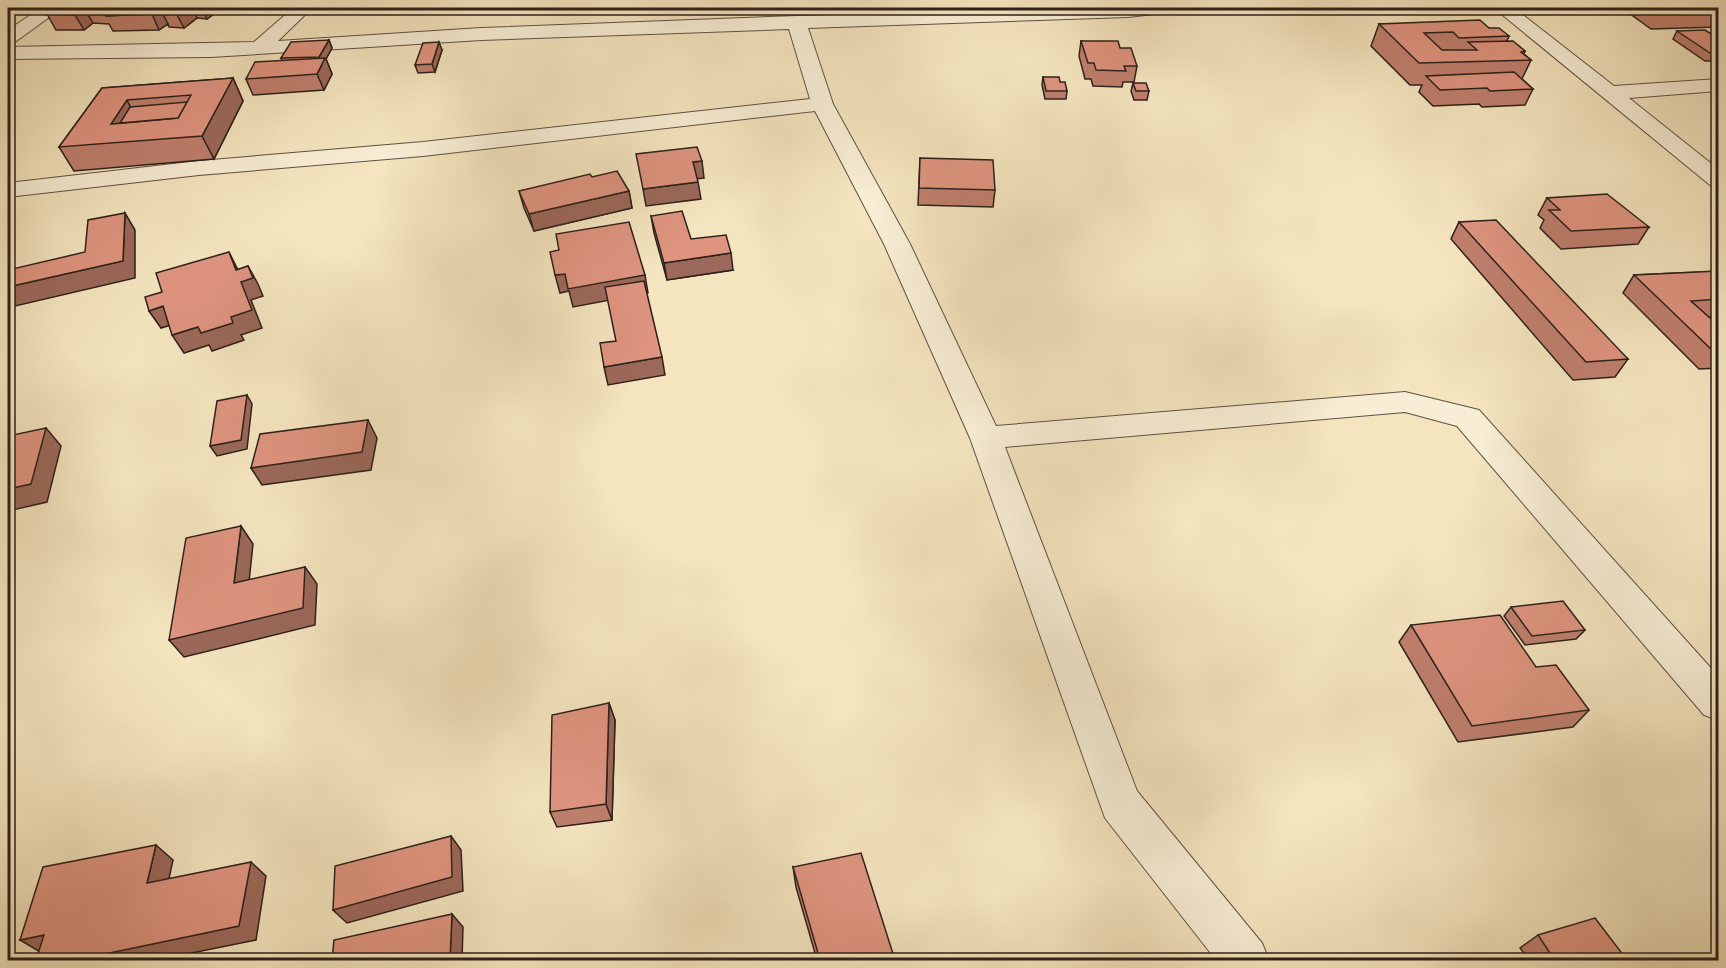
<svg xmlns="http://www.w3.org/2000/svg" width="1726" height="968" font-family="'EB Garamond',serif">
	<rect width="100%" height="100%" fill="#f4e5bf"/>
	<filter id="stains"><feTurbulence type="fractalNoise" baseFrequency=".00333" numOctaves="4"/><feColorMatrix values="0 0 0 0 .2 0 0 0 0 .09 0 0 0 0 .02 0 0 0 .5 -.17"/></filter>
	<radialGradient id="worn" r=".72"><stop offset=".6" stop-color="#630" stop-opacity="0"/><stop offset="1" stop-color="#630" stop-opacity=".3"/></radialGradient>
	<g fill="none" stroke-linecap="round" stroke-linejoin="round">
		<defs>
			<g id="street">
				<polygon points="41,8 62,8 15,42 8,44 8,30"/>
				<polygon points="293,8 312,8 278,41 481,28 797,16 1069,8 1174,8 1172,12 1128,17 808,28 833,104 910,244 996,426 1405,392 1479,410 1718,676 1718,720 1704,715 1457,426 1405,412 1005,447 1137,791 1262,943 1269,960 1216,960 1105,818 970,438 884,244 815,111 423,156 199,175 8,197 8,183 199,161 423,142 810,99 789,29 481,40 211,57 8,59 8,47 254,42"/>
				<polygon points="1494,8 1514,8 1614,86 1718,79 1718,91 1629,98 1718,169 1718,187 1710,185"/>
			</g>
		</defs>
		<use href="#street" stroke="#5f5144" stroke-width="2"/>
		<use href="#street" fill="#f8eed5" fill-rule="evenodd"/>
	</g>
	<g fill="#bf7f6d" stroke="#2d201b" stroke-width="1.5">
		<polygon points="57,8 222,8 207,19 197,18 184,28 169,27 168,24 159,30 113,31 109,24 93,23 84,30 56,30 47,14"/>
		<polygon points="578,8 594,8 594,9 579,10"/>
		<polygon points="1622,8 1719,8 1719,27 1651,29"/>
		<polygon points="1379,24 1489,28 1509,36 1507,41 1525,51 1524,54 1531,60 1522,79 1533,89 1525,105 1482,107 1479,104 1433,106 1419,92 1422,85 1410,85 1371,46"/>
		<polygon points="1677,31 1719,39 1719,61 1705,61 1673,39"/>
		<polygon points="329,40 332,48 326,59 332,74 324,90 253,95 246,79 282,61 281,58"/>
		<polygon points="1081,41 1120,48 1137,66 1134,82 1123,82 1122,87 1093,86 1091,79 1085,79 1079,56"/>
		<polygon points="442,50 435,72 418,73 415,65"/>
		<polygon points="1043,77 1060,82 1067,91 1066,99 1045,99 1042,85"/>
		<polygon points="233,78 243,101 214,159 74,171 59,147 102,88"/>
		<polygon points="1133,83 1149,91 1147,100 1134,100 1131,91"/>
		<polygon points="920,158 995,190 993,207 918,205"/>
		<polygon points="592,177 629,191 632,208 534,231 524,208 519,191"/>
		<polygon points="1547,198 1649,227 1638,244 1561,249 1540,228 1544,220 1538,215"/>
		<polygon points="651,216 691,239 733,270 667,280 654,233"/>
		<polygon points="1459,222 1628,359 1615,377 1573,380 1451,239"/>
		<polygon points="1719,271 1719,316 1708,317 1719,326 1719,368 1699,369 1623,293 1634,275"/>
		<polygon points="1511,607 1585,630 1576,639 1525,645 1504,616"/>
		<polygon points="1411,625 1536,667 1589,710 1573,727 1458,742 1399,642"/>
		<polygon points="609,703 615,720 612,820 557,827 550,812"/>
		<polygon points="793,867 895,960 817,960 796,887"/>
		<polygon points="1538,935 1627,960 1529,960 1520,948"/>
	</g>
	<g fill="#9b6859" stroke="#2d201b" stroke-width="1.5">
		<polygon points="84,8 93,23 84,30 75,15"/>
		<polygon points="106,8 118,8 122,15 108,16 104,9"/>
		<polygon points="162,8 192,8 197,18 184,28 176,13 162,12 168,24 159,30 152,14"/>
		<polygon points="201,8 222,8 207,19"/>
		<polygon points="329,40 332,48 326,59 332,74 324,90 317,74 322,65 319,57"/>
		<polygon points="439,42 442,50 435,72 432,64"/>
		<polygon points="233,78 243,101 214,159 202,136"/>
		<polygon points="127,100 139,123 111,124"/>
		<polygon points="702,161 704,178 695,179 693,162"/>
		<polygon points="698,182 701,199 646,206 643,189"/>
		<polygon points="629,191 632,208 534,231 529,214"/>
		<polygon points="125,213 135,230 135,278 11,307 8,302 8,287 123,261"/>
		<polygon points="229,252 238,270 248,266 258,284 263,296 251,300 262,328 241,335 244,340 212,351 209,345 184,353 172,335 231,317 236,270"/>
		<polygon points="731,253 733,270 667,280 664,263"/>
		<polygon points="565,274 645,275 648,293 573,307 569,291 560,293 555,275"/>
		<polygon points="163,306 174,324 161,328 149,311"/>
		<polygon points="662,357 665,375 608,385 604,367"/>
		<polygon points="247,395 252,404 247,449 217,456 210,446"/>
		<polygon points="368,420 377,438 371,470 262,485 251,468"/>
		<polygon points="46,428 61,446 47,502 8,511 8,489"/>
		<polygon points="241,526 253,544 247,601 234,583"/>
		<polygon points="305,567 317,584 315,625 184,657 169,640"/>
		<polygon points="609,703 615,720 612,820 606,804"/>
		<polygon points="451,836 461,850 463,891 347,923 333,910"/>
		<polygon points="156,845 173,860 165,897 147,883"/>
		<polygon points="251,862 266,876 256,940 157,960 76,960"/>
		<polygon points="452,914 463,927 462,960 450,960"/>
		<polygon points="44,935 42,953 20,940"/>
	</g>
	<g fill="#de947f" stroke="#2d201b" stroke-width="1.5" fill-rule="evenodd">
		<polygon points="57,8 106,8 104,9 84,8 75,15 47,14"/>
		<polygon points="120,8 162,8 152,14 105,16"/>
		<polygon points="168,8 184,8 176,13 162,12"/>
		<polygon points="1651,8 1719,8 1719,12 1659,13"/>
		<polygon points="1480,20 1489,28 1499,28 1509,36 1459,38 1453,32 1424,33 1442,50 1477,50 1468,42 1513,41 1525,51 1521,52 1531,60 1419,63 1379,24"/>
		<polygon points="1705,30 1719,39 1719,53 1710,53 1677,31"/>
		<polygon points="329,40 319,57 281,58 291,42"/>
		<polygon points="1081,41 1118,41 1120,48 1131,48 1137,66 1124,66 1126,71 1096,70 1094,63 1088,63"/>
		<polygon points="439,42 432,64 415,65 423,43"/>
		<polygon points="325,58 317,74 246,79 255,62"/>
		<polygon points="1514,72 1533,89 1490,91 1487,88 1440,90 1426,76"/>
		<polygon points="1043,77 1059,77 1060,82 1065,82 1067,91 1046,91"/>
		<path d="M 233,78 L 202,136 L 59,147 L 102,88 ZM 191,95 L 178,118 L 111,124 L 127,100 Z"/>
		<polygon points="1133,83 1146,83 1149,91 1136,91"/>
		<polygon points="187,102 178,118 120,123 130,107"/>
		<polygon points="697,147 702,161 693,162 698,182 643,189 636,154"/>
		<polygon points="920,158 993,160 995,190 919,188"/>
		<polygon points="617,171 629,191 529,214 519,191 590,174 592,177"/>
		<polygon points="1607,194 1649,227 1571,231 1549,210 1560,210 1547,198"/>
		<polygon points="682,211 691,239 726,235 731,253 664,263 651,216"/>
		<polygon points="125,213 123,261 8,287 8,270 85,252 88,220"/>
		<polygon points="1496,220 1628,359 1586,362 1459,222"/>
		<polygon points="629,222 645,275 568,289 565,274 555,275 550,252 559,250 556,234"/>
		<polygon points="229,252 236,270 248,266 253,278 241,282 252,310 231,317 233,323 201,333 198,327 172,335 163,306 149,311 145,297 162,292 156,273"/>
		<polygon points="1719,271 1719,299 1691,301 1719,326 1719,351 1713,351 1634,275"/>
		<polygon points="644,281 662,357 604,367 600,343 616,341 605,287"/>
		<polygon points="247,395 241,440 210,446 217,401"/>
		<polygon points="368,420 362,452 251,468 260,434"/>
		<polygon points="46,428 31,484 8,489 8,436"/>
		<polygon points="241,526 234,583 305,567 303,608 169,640 186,538"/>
		<polygon points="1563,601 1585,630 1532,636 1511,607"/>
		<polygon points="1500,615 1536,667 1556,665 1589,710 1472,726 1411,625"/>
		<polygon points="609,703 606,804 550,812 552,715"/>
		<polygon points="451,836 452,877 333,910 335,866"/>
		<polygon points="156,845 147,883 251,862 239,926 76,960 36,960 44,935 20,940 43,867"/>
		<polygon points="861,853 895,960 820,960 793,867"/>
		<polygon points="452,914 450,960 332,960 334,940"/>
		<polygon points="1595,918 1627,960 1536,960 1552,956 1538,935"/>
	</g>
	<rect width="1726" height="968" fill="none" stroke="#f4e5bf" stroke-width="30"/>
	<rect x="9" y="9" width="1708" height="950" fill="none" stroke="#2d201b" stroke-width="3"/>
	<rect x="15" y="15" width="1696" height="938" fill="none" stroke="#2d201b" stroke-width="1.5"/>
	<rect width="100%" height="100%" filter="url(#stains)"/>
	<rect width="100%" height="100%" fill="url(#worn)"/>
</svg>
